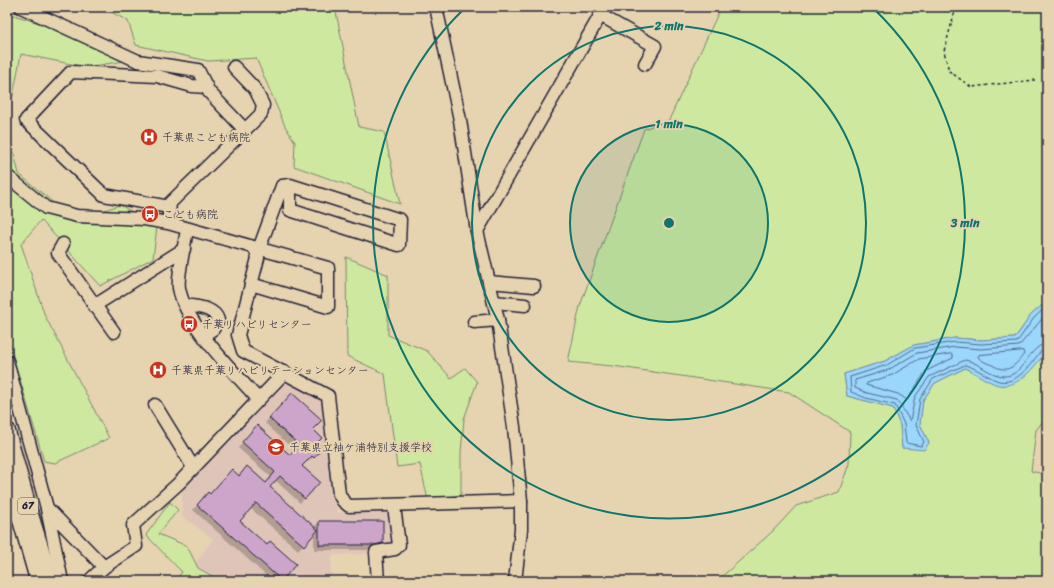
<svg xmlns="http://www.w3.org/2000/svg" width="1054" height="588" font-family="Sriracha,'Klee One',sans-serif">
	<rect width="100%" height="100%" fill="#e6d3b0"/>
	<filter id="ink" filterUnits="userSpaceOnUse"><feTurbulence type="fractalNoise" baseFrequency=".025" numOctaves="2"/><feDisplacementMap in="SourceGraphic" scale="8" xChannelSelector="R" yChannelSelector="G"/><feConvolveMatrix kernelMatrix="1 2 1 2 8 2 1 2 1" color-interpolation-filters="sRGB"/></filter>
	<g filter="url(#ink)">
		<polygon fill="#dfc5b8" points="291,382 317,397 325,406 337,512 392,511 395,546 372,554 332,555 330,581 207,581 190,571 213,539 182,516 182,488 284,384"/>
		<g fill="#cee99f" stroke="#78866d">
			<polygon points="102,7 335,7 359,127 384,132 400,204 294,166 295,142 285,126 256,58 208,61 136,45 128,21"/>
			<polygon points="721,7 1047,7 1047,301 1031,315 1015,338 981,340 955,338 914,345 885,361 844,374 847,396 893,408 900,425 902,448 929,443 920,424 923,400 935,383 965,368 996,384 1026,375 1047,351 1047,416 1036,430 1031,471 1047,475 1047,581 717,581 773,531 796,506 839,492 849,464 850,432 789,392 613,366 568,362 580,306 644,129 669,120"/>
			<polygon points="7,13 55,28 125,61 86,67 21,54 11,106 11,141 19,174 74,220 120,205 157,226 153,258 100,286 41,220 21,244 45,316 109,438 55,463 44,461 7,335"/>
			<polygon points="346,257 388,275 388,335 427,351 451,378 465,368 477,382 464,419 461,452 461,495 428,500 420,464 397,467 385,374 347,356"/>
			<polygon points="170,502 178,510 158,534 187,546 198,568 221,581 175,581 182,572 146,535"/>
		</g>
		<path fill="#9bd6fc" stroke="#6b8eaf" d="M 1047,301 L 1047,351 C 1035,365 1018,392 995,384 C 985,380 975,373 965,368 L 935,383 L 923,400 L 920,424 L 929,443 L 924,450 L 902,448 L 900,425 L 893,408 L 847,396 L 844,374 L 885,361 L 914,345 L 955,338 L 981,340 L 1015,338 L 1031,315 Z"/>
		<polygon fill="#0003" points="287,399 311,430 316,443 313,457 308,462 306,460 301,466 305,498 300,503 275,480 269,487 314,527 319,522 382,543 377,548 368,550 314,550 314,533 298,550 250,508 239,521 267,546 295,565 280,581 272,581 193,510 203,498 239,477 265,484 271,477 238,448 252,432 290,456 295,451 265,423"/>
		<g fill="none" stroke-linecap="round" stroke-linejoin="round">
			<g stroke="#526a88" stroke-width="1">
				<path d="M 1047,306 L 1034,318 L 1017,342 L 981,344 L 955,342 L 915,348 L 887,365 L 850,377 L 851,392 L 866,398 L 895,405 L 904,424 L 906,443 L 921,446 L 924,442 L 916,425 L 920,399 L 933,379 L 965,365 C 976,368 985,375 996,380 C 1016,388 1031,363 1042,350 L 1047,349"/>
				<path d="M 1047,313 L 1019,346 L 981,349 L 955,347 L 917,353 L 888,370 L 855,380 L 855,388 L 867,393 L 897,400 L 910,421 L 915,397 L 929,377 L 965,360 C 979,362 990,376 1004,376 C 1024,377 1029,344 1047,344"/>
				<path d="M 1023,351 L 1024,354 C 1014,367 1008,374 992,365 C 987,363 981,361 978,357 L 979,355 Z"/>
				<polygon points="951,354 953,355 953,358 926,371 907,400 898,394 866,385 867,383 892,375 919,359"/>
			</g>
		</g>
		<g fill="#cea5ca" stroke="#22223b">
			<polygon points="292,393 322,420 313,429 322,438 317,443 323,448 314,458 312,456 302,466 320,482 305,499 280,476 270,487 318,530 304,546 256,503 240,521 267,545 270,541 296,564 282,581 197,505 208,492 210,494 232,469 239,476 247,466 266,483 275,472 242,442 257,425 290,455 299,445 269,418"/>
			<polygon points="319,521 383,521 383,543 374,545 319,545"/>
		</g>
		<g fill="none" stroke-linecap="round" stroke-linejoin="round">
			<defs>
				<g id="minor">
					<polyline points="21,7 138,61 198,70 209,92 245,130"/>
					<polyline points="436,7 460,120 477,231 498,320 514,427 521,501 521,530 515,581"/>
					<polyline points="600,15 655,46 645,64"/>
					<polyline points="7,176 46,208 77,216 144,219 168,223 328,268 328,307 251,284"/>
					<polyline points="169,207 104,195 26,120 71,72 157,76 192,86 206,87"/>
					<polyline points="169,214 170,203 261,114 263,105 255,89 234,67"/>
					<path d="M 187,230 C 185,242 177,278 179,288 C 185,324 234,372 258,399"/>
					<polyline points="477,231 605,7"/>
					<polyline points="63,244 58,253 114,332"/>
					<polyline points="255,248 258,258 238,335 243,351 328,396 339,494 343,501 349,506 521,501"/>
					<polyline points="259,249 282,186 290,185 400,220 399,245 290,210 290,185"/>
					<polyline points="489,282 534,286"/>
					<polyline points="494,302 525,305"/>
					<path d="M 185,305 C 196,307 214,307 218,320 L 213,329 L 204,335"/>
					<polyline points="94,306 184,249"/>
					<polyline points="474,322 498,320"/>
					<polyline points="7,361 47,508 104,567"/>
					<polyline points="155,405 193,467"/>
					<polyline points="47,509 62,581"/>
					<polyline points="89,581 104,567 136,546 133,525 179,483 285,372"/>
					<polyline points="378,581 376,552 395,549 399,545 394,506"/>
				</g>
				<g id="major">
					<polyline points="7,430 30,513 51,581"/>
					<polyline points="7,473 38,581"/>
				</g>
			</defs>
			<use href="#minor" stroke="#22223b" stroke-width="15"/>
			<use href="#major" stroke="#22223b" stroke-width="18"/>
			<polyline stroke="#22223b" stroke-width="1.5" stroke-dasharray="3 3" stroke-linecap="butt" points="956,7 944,51 949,71 971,87 1035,80"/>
			<use href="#minor" stroke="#e6d3b0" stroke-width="12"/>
			<use href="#major" stroke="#e6d3b0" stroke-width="15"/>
		</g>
	</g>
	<circle cx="669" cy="223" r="99" fill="#0f766e" fill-opacity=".12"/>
	<g fill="none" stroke="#0f766e" stroke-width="2">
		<circle cx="669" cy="223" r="99"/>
		<circle cx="669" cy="223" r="197"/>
		<path d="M873 8A296 296 0 1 1 465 8"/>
	</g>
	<defs>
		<symbol id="hospital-disc" viewBox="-11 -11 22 22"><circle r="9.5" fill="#c8321e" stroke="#e6d3b0"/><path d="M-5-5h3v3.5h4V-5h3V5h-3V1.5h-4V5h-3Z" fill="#fff"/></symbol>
		<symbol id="bus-disc" viewBox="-11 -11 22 22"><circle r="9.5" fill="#c8321e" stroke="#e6d3b0"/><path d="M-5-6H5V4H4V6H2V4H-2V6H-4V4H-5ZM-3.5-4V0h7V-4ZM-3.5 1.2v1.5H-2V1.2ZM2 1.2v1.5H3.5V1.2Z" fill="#fff"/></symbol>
		<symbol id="school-disc" viewBox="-11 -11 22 22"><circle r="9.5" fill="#c8321e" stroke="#e6d3b0"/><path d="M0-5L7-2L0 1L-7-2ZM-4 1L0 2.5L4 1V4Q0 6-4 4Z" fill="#fff"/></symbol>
	</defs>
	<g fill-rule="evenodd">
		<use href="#hospital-disc" x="139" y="127" width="20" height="20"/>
		<use href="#bus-disc" x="140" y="204" width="20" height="20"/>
		<use href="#bus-disc" x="179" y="314" width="20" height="20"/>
		<use href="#hospital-disc" x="148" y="360" width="20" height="20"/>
		<use href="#school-disc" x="266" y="437" width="20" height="20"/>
	</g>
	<g text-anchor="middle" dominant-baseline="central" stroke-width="4" stroke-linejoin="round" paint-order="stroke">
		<rect fill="#e6d3b0" stroke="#5d575e" stroke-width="1" x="18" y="498" width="20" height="16" rx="3"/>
		<g font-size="10" font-weight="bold" fill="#22223b">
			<text x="28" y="506">67</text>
		</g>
		<g font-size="11" fill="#22223b" stroke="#e6d3b0" text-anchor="start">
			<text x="162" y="137">千葉県こども病院</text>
			<text x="163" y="214">こども病院</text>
			<text x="202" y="324">千葉リハビリセンター</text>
			<text x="171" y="370">千葉県千葉リハビリテーションセンター</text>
			<text x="289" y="447">千葉県立袖ケ浦特別支援学校</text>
		</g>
	</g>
	<circle cx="669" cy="223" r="6" fill="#0f766e" stroke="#e6d3b0" stroke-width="2"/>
	<g font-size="12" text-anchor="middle" font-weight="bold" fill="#0f766e" stroke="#e6d3b0" stroke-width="4" stroke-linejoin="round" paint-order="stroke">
		<text x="669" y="30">2 min</text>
		<text x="669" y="128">1 min</text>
		<text x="965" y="227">3 min</text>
	</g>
	<rect width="1054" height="588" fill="none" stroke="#e6d3b0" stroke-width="24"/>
	<rect x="12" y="12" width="1030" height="564" fill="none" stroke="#22223b" stroke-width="1.5" filter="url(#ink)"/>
</svg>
